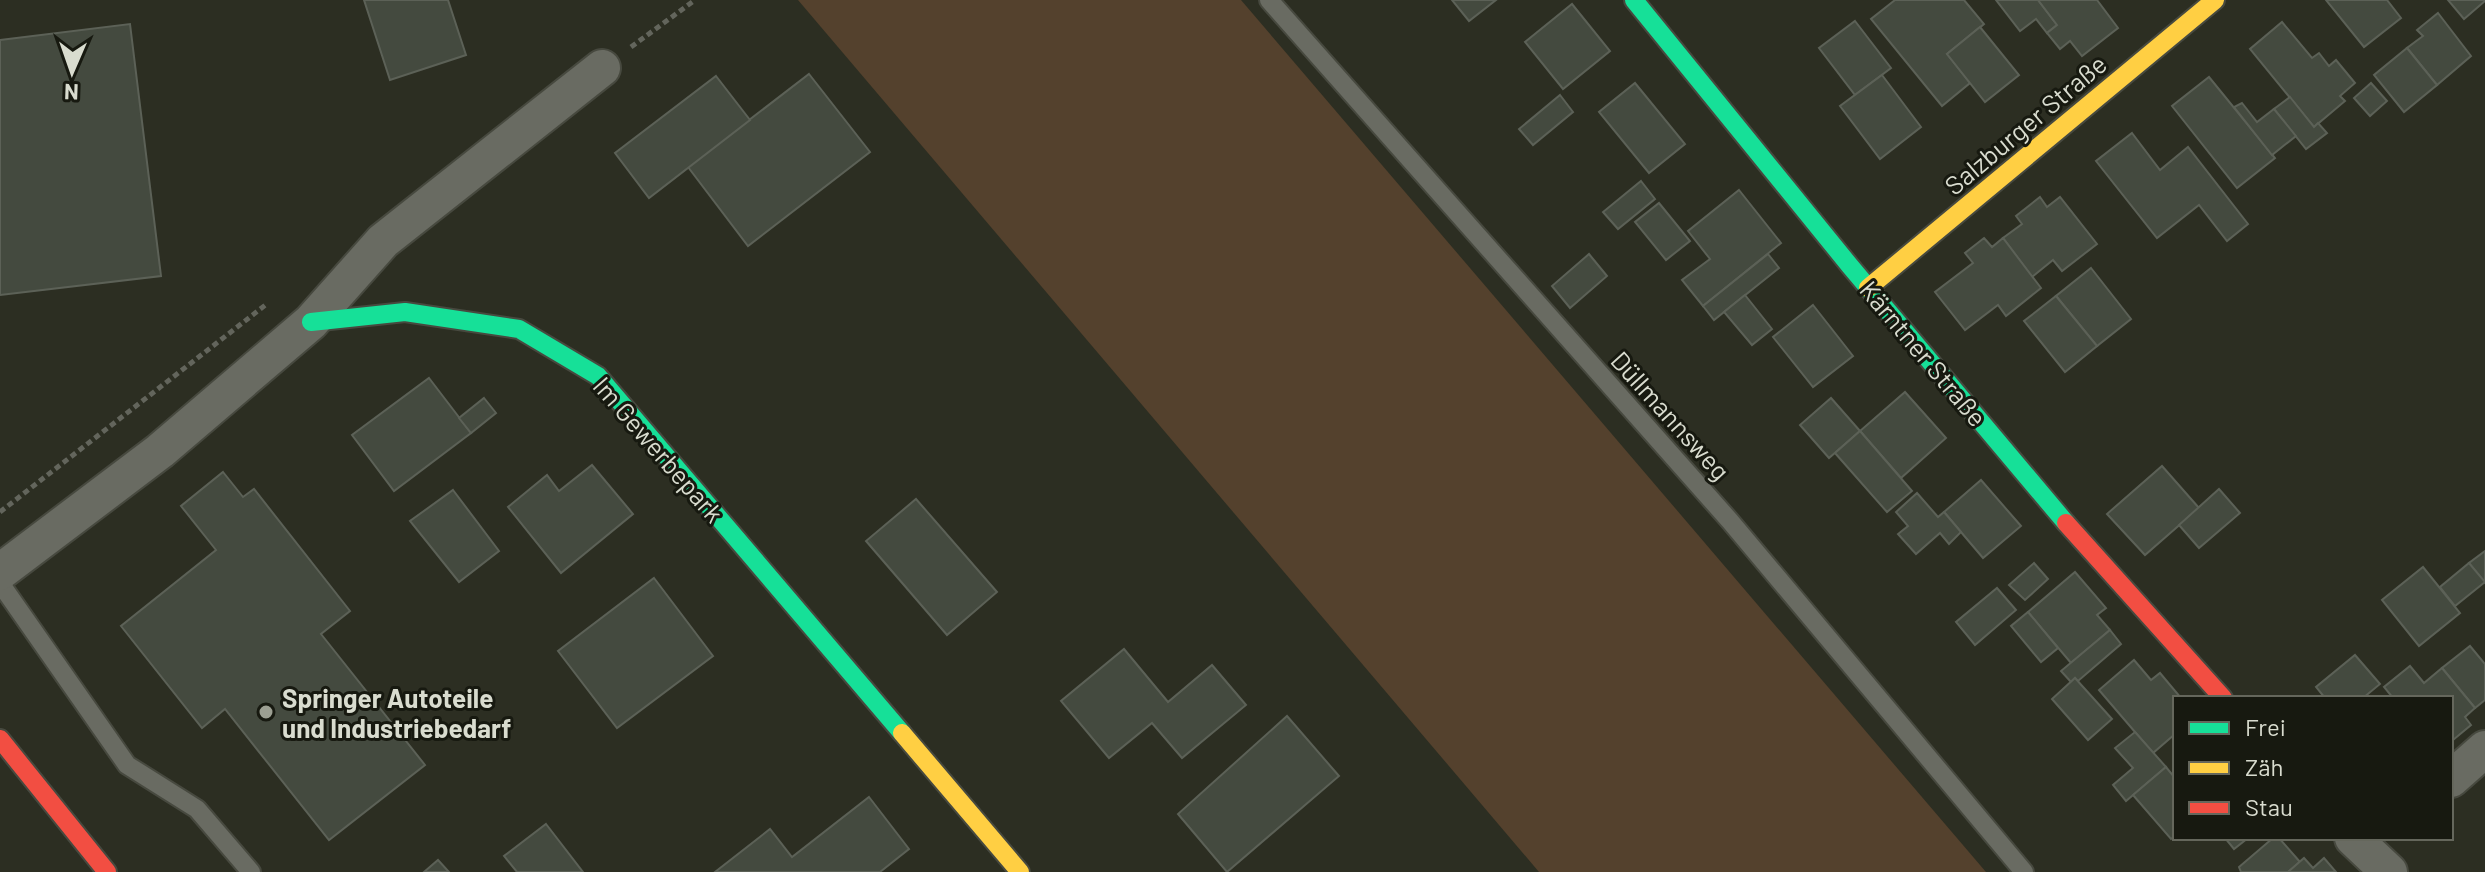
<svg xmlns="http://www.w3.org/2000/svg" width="2485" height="872" font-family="Barlow,sans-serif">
	<rect width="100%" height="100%" fill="#2c2e22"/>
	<polygon fill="#54412d" points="798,0 1241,0 1986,872 1539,872"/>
	<g fill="#444a3f" stroke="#5c6157" stroke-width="2">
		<polygon points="364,0 448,0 466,55 390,80"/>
		<polygon points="1452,0 1496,0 1469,21"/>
		<polygon points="1895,0 1964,0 1984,24 1947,54 1970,83 1942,106 1871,19"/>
		<polygon points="1996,0 2038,0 2057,25 2047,33 2036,19 2020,31"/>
		<polygon points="2038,0 2097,0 2118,28 2082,56 2070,41 2060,49 2047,33 2057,25"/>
		<polygon points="2326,0 2387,0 2401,18 2364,47"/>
		<polygon points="2448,0 2485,0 2485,1 2464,19"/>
		<polygon points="1572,4 1610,51 1563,89 1525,42"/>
		<polygon points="2438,13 2471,56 2437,85 2407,48 2423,36 2417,30"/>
		<polygon points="1855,21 1891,68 1855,95 1819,48"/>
		<polygon points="2282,22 2312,58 2319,53 2329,66 2336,60 2355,83 2340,96 2345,101 2314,127 2250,49"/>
		<polygon points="130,24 161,276 0,295 0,40"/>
		<polygon points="1980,27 2019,75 1985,102 1947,54"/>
		<polygon points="2407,48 2437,85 2404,112 2374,75"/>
		<polygon points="809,74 870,152 748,246 688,167"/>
		<polygon points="1882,75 1921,127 1880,159 1840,106"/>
		<polygon points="716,76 750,120 649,198 615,153"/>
		<polygon points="2209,77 2275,158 2237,188 2172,106"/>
		<polygon points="1635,83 1685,144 1649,173 1599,112"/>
		<polygon points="2371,83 2387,101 2370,116 2354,98"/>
		<polygon points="1560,95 1573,112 1533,145 1519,129"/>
		<polygon points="2290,97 2314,127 2318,123 2327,133 2306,149 2274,109"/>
		<polygon points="2242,103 2257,122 2274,109 2296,136 2272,155 2234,107"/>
		<polygon points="2132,133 2160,170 2188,147 2248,224 2227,241 2199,205 2157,238 2096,161"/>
		<polygon points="1641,181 1655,199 1618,229 1603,212"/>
		<polygon points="1739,190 1781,243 1703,306 1682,280 1710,259 1688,231"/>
		<polygon points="2040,197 2047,207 2060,197 2097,244 2062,271 2053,260 2032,277 2003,238 2022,224 2016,216"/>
		<polygon points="1659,203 1690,241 1666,260 1635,222"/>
		<polygon points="1984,238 1992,247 2003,238 2041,288 2006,316 1998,305 1965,330 1935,292 1973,263 1965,253"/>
		<polygon points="1589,254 1607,276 1570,308 1552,286"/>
		<polygon points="1768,254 1779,268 1714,320 1703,306"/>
		<polygon points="2091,268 2131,319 2097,346 2056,296"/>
		<polygon points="1745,295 1772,329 1752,345 1724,312"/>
		<polygon points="2056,296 2097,346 2065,372 2024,321"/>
		<polygon points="1813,305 1853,356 1813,387 1773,337"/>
		<polygon points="429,378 471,433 394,491 352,435"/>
		<polygon points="1905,392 1946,438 1901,478 1860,431"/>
		<polygon points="484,398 496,413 471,433 459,418"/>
		<polygon points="1831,398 1860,431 1829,458 1800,425"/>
		<polygon points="1860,431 1912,491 1887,512 1835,453"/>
		<polygon points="592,465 633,514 561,573 508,507 547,475 559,491"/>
		<polygon points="2162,466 2199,508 2145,555 2107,514"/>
		<polygon points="223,472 243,497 254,489 350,611 321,634 425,765 329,840 225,709 202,728 121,626 216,550 181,506"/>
		<polygon points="1981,480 2021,526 1983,558 1944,512"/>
		<polygon points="2219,489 2240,513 2199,548 2179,525"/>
		<polygon points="453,490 499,551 459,582 410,521"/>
		<polygon points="1917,493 1938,517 1944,512 1961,532 1949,544 1940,533 1916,554 1898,534 1908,526 1896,512"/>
		<polygon points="916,499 997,592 947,635 866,541"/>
		<polygon points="2485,551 2485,583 2469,563"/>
		<polygon points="2034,563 2048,579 2025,600 2009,585"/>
		<polygon points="2469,563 2485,582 2455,606 2440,587"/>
		<polygon points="2423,567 2460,613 2419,646 2382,600"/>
		<polygon points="2075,572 2106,608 2097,615 2110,630 2071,663 2028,612"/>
		<polygon points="654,578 713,656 617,728 558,651"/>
		<polygon points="1997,588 2016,610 1975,645 1956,622"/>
		<polygon points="2028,612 2058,648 2041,662 2011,626"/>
		<polygon points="2110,630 2121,644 2078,681 2075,678 2071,682 2061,671"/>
		<polygon points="2470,646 2485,664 2485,700 2475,708 2442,668"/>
		<polygon points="1124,649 1168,702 1212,665 1246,705 1182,758 1152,723 1109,758 1061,701"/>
		<polygon points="2355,655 2380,684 2363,698 2325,698 2316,687"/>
		<polygon points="2134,660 2151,680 2160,673 2181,698 2175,698 2175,734 2153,753 2099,690"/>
		<polygon points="2410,666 2424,683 2442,668 2475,708 2465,717 2471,725 2453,740 2451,698 2393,698 2384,687"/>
		<polygon points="2075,678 2112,719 2088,740 2052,699"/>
		<polygon points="1287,716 1339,776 1227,872 1178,814"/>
		<polygon points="2135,732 2166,767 2126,801 2113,785 2133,768 2115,748"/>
		<polygon points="2166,767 2175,778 2175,836 2171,839 2133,795"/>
		<polygon points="869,797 909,849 880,872 715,872 770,829 792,857"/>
		<polygon points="546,824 583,872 517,872 504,856"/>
		<polygon points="2225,838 2248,838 2234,849"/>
		<polygon points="2273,838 2279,838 2300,862 2288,872 2241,872 2239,867"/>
		<polygon points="2304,858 2313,868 2324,858 2336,872 2288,872"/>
		<polygon points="438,860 449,872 424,872"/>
	</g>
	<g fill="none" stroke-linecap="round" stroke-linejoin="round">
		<defs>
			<g id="lane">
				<polyline points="1269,0 1730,521 2024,872"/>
				<polyline points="0,583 127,765 197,809 251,872"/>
			</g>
			<g id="street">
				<polyline points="0,572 160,451 311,322 383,241 602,68"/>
				<polyline points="2451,779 2485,749"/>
				<polyline points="2353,838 2389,872"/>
			</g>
			<g id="fast">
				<polyline points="1634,0 1850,266 2066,523"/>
				<polyline points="311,322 405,312 519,329 598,376 902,733"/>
			</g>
			<g id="slow">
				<polyline points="1868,288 2215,0"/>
				<polyline points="902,733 1020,872"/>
			</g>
			<g id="jam">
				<polyline points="2066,523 2223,698"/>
				<polyline points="0,739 107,872"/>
			</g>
		</defs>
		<use href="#lane" stroke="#47493f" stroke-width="22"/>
		<use href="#street" stroke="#47493f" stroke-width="40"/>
		<use href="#fast" stroke="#47493f" stroke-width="22"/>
		<use href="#slow" stroke="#47493f" stroke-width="22"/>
		<use href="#jam" stroke="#47493f" stroke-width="22"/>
		<g stroke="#63655c" stroke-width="5" stroke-dasharray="6 4" stroke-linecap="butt">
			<polyline points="631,47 695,0"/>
			<polyline points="0,512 268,303"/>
		</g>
		<use href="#lane" stroke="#696b62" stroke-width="18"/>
		<use href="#street" stroke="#696b62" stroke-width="36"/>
		<use href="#fast" stroke="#16e098" stroke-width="18"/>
		<use href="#slow" stroke="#ffcf43" stroke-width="18"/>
		<use href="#jam" stroke="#f24e42" stroke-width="18"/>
	</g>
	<circle fill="#9c9f92" stroke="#171910" stroke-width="3" cx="266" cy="712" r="8"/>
	<g text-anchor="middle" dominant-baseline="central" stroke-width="6" stroke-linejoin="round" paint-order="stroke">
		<g font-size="26" fill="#d9dccf" stroke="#171910">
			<text transform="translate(2025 124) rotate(-40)">Salzburger Straße</text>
			<text transform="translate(1924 353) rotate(50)">Kärntner Straße</text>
			<text transform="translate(1671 415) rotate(48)">Düllmannsweg</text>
			<text transform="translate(659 449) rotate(49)">Im Gewerbepark</text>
		</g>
		<g font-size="26" font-weight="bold" fill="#d9dccf" stroke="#171910" text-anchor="start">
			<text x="282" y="697">Springer Autoteile<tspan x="282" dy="30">und Industriebedarf</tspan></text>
		</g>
	</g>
	<rect x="2173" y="696" width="280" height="144" fill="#171910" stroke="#65675c" stroke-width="2"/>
	<rect x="2189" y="722" width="40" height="12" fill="#16e098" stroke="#65675c" stroke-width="2"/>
	<text x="2245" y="736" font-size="24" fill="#d9dccf">Frei</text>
	<rect x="2189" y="762" width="40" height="12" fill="#ffcf43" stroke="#65675c" stroke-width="2"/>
	<text x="2245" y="776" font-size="24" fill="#d9dccf">Zäh</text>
	<rect x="2189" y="802" width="40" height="12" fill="#f24e42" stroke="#65675c" stroke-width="2"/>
	<text x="2245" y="816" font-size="24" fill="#d9dccf">Stau</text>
	<g transform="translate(72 72) rotate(182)" stroke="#171910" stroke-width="6" paint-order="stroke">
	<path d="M0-6L14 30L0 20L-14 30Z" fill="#d9dccf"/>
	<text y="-12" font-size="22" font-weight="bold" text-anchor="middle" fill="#d9dccf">N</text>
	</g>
</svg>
